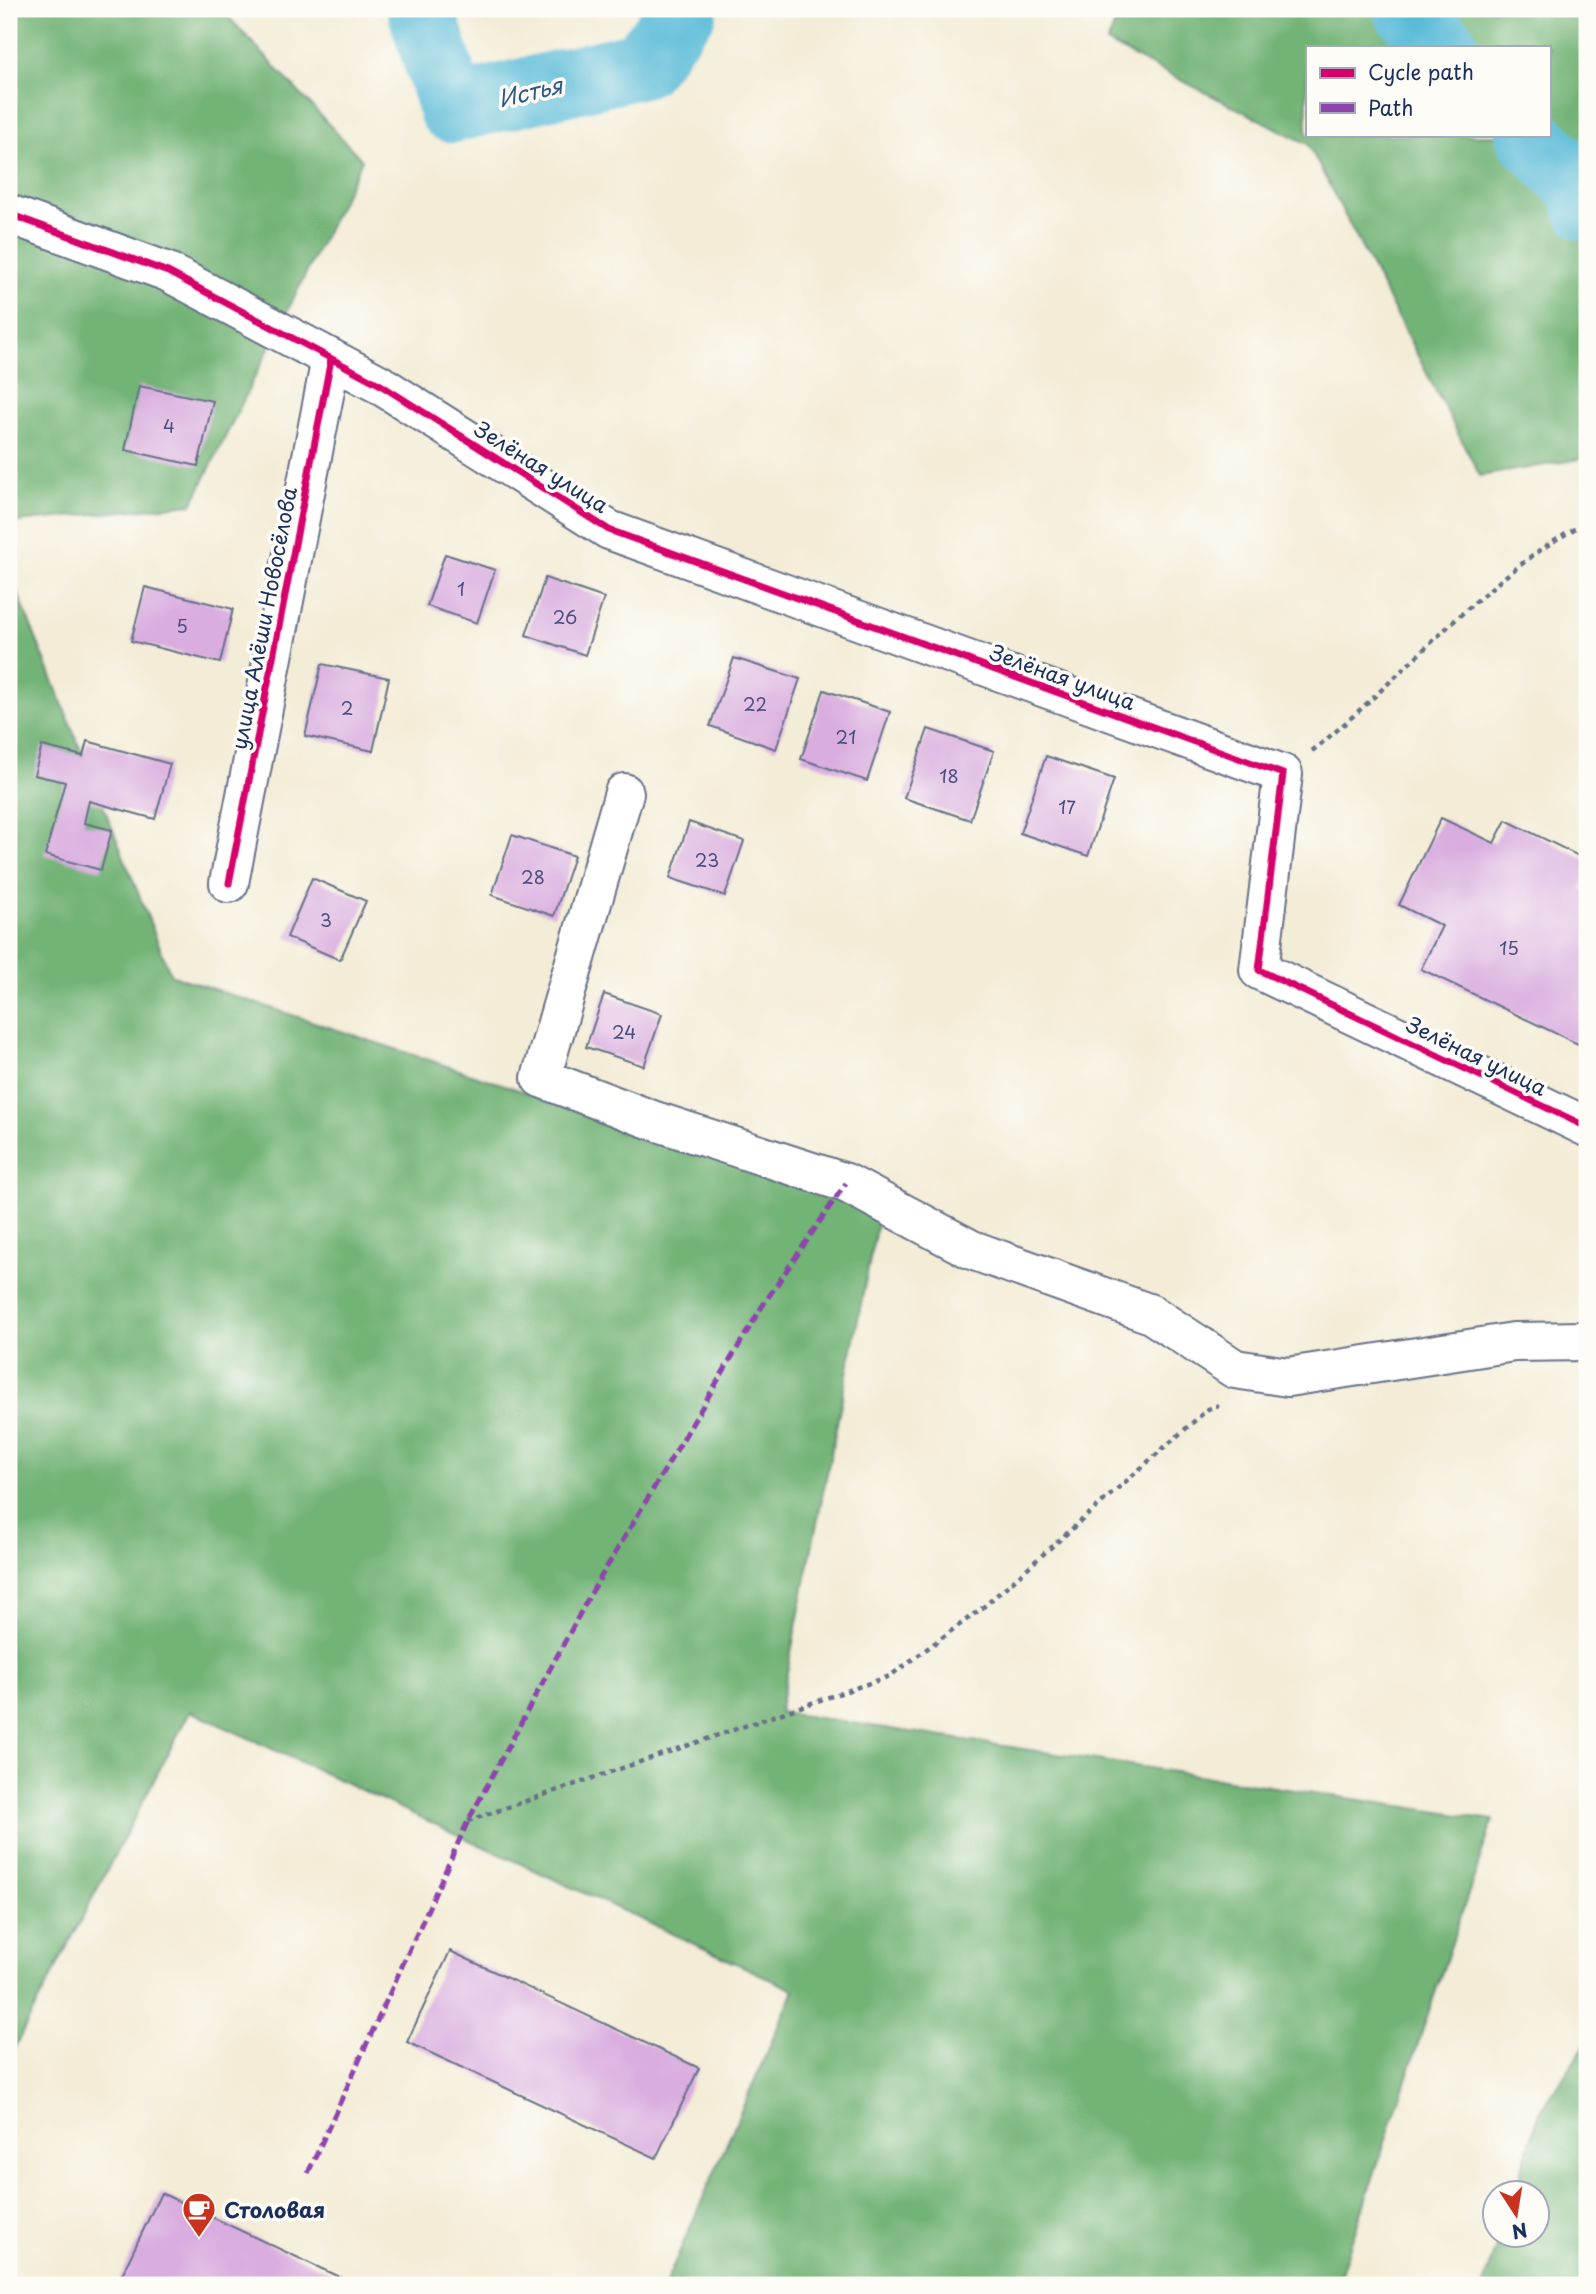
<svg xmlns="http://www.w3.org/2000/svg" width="1596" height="2294" font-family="'Playpen Sans',sans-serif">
	<rect width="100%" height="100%" fill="#fdfcf7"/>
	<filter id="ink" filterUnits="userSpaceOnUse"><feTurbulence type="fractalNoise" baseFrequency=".0143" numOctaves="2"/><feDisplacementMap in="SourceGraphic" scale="14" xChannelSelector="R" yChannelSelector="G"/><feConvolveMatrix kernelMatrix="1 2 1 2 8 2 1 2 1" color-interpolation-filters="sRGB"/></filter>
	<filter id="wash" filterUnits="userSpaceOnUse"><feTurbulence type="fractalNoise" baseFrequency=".00686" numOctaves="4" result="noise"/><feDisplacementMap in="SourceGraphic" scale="28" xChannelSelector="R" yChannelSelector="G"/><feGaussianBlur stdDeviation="1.57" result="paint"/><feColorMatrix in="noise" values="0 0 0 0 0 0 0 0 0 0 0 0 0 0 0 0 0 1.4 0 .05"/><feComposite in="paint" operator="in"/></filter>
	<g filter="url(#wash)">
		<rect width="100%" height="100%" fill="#f3ecd6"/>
		<g fill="#72b376" stroke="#46716a" stroke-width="2" fill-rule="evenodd">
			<polygon points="9,9 221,9 362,160 192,504 9,523"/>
			<path d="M 1121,9 L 1587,9 L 1587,458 L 1480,476 L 1308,144 L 1107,43 ZM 1307,47 L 1549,47 L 1549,135 L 1307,135 Z"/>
			<polygon points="9,571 171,975 880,1209 779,1712 1493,1820 1337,2285 665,2285 794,1990 190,1711 9,2058"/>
			<polygon points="1587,2042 1587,2285 1483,2285 1500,2235 1536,2234 1536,2192 1514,2192 1539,2114"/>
		</g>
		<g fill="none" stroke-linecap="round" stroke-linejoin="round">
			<g stroke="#5abbd8" stroke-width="68">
				<polyline points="421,9 452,109 642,64 684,9"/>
				<polyline points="1407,9 1445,47"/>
				<polyline points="1529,135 1583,190 1587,207"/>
			</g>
		</g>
		<g id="blocks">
			<g fill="#d9addf">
				<polygon points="139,386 213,401 198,466 125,450"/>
				<polygon points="445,554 495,570 477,623 427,606"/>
				<polygon points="545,578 604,598 585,655 526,635"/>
				<polygon points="145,587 233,609 220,663 131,641"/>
				<polygon points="734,658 800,679 776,749 710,726"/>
				<polygon points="322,664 389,678 373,751 305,736"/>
				<polygon points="824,690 890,712 867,781 801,759"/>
				<polygon points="928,729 994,751 970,820 904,798"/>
				<polygon points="87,741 170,764 155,819 89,801 84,823 112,830 101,870 45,855 65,782 34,775 42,746 83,756"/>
				<polygon points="1046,756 1114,779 1088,856 1020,833"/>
				<polygon points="1441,818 1494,843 1506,820 1587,860 1587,877 1581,889 1587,892 1587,1035 1582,1046 1421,969 1442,926 1399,905"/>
				<polygon points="689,822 744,841 725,896 670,878"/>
				<polygon points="512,835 574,856 554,916 492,895"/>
				<polygon points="312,878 366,901 340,960 287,937"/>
				<polygon points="604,994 662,1014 644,1066 586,1047"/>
				<polygon points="450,1951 699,2068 656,2158 407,2042"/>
				<polygon points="161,2193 356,2285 117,2285"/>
			</g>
		</g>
	</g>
	<g filter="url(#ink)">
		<use href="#blocks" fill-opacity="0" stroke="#677188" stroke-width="2"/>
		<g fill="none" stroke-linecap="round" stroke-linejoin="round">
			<defs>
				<g id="minor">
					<polyline points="9,214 168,272 379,384 609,530 1283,774 1259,970 1587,1127"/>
					<polyline points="624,793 541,1078 652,1120 846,1183 972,1250 1151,1314 1235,1369 1288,1377 1514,1342 1587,1341"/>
					<polyline points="229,883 331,359"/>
				</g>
			</defs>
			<use href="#minor" stroke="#677188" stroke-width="42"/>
			<g stroke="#677188" stroke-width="4.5" stroke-dasharray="5 5" stroke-linecap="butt">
				<path d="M 1312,751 C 1405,677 1481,578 1587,522"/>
				<polyline points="468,1821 890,1676 981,1609 1208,1409 1219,1405"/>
			</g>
			<use href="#minor" stroke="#fff" stroke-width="38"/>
			<polyline stroke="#8e44ad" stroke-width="5" stroke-dasharray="10 5" stroke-linecap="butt" points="308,2173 468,1821 590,1595 763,1305 846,1183"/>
			<defs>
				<g id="cycleway">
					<polyline points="9,214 168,272 379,384 609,530 1283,774 1259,970 1587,1127"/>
					<polyline points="229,883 331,359"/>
				</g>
			</defs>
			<use href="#cycleway" stroke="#fdfcf7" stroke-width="11"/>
			<use href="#cycleway" stroke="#d6006c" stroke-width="7"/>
		</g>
	</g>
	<defs>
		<symbol id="cafe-pin" viewBox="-11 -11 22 30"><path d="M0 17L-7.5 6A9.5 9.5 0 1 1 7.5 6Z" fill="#c8321e" stroke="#fdfcf7"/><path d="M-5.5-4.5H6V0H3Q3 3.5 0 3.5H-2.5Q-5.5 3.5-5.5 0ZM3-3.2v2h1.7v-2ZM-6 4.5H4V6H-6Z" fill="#fff"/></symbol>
	</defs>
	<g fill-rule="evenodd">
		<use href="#cafe-pin" x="180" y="2190" width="38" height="52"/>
	</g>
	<g text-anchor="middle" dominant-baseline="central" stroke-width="7" stroke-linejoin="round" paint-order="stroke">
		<g font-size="18" fill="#4a4e7e">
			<text x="169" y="425">4</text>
			<text x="461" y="588">1</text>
			<text x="565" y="616">26</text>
			<text x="182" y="625">5</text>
			<text x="755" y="703">22</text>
			<text x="347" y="707">2</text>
			<text x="846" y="736">21</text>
			<text x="949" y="775">18</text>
			<text x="1067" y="806">17</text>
			<text x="707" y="859">23</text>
			<text x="533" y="876">28</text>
			<text x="326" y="919">3</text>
			<text x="1509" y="947">15</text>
			<text x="624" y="1031">24</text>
		</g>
		<g font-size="21" fill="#1b2f5e" stroke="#fdfcf7">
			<text transform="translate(542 466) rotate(32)">Зелёная улица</text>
			<text transform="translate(263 618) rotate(-79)">улица Алёши Новосёлова</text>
			<text transform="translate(1063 676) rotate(20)">Зелёная улица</text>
			<text transform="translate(1477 1055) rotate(26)">Зелёная улица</text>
		</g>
		<g font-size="21" font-weight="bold" fill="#1b2f5e" stroke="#fdfcf7" text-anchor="start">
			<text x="224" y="2209">Столовая</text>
		</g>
		<g font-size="23" font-style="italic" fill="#2e5983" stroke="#fdfcf7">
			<text transform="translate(530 91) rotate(-13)">Истья</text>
		</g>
	</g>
	<rect width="1596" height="2294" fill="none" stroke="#fdfcf7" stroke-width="35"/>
	<rect x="1306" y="46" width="245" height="91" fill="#fdfcf7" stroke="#a3aaba" stroke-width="2"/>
	<rect x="1320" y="68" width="35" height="10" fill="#d6006c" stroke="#a3aaba" stroke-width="2"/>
	<text x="1368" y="80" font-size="21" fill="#1b2f5e">Cycle path</text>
	<rect x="1320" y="103" width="35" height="10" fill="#8e44ad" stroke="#a3aaba" stroke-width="2"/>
	<text x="1368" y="116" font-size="21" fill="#1b2f5e">Path</text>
	<g transform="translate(1516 2214) rotate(168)"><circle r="33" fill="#fdfcf7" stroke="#a3aaba" stroke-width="2"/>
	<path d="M0-5L12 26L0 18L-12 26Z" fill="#c8321e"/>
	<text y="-10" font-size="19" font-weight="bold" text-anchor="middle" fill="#1b2f5e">N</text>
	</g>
</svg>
